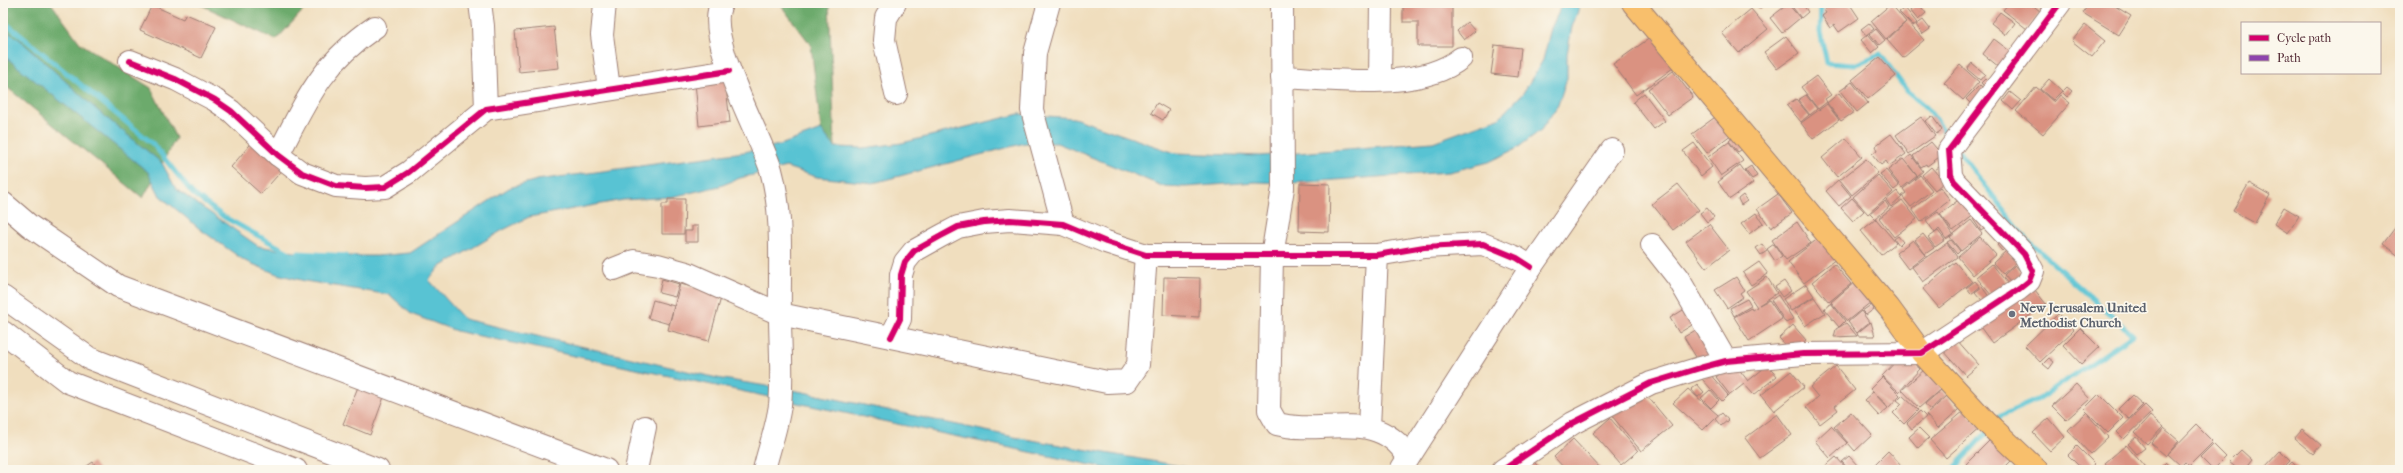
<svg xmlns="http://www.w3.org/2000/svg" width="2403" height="473" font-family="'IM FELL French Canon',serif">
	<rect width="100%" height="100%" fill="#fbf7ec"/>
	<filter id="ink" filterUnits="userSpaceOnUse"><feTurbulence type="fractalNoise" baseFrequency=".025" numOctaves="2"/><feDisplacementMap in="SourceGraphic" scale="8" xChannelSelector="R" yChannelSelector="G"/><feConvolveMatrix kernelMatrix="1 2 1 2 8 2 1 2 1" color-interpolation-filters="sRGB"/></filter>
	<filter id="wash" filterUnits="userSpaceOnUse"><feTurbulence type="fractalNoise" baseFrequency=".012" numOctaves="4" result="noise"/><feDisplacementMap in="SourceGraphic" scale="16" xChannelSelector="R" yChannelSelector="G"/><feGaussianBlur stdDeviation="0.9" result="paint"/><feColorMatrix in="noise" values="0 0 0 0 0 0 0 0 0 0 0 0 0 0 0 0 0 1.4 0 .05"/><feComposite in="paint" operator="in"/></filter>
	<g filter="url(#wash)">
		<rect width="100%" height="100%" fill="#f0debe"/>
		<g fill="#6caa6c" stroke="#5b644c">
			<polygon points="3,3 51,3 80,43 151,88 176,138 143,198 3,84"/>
			<polygon points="197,3 310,3 276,40"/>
			<polygon points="779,3 829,3 835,147 821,130 811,45"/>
		</g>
		<polygon fill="#58c3d3" stroke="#51717f" points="1563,3 1581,3 1572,27 1567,54 1567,78 1558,105 1541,130 1516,149 1489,162 1449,172 1292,183 1255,182 1185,187 1162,186 1057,143 1025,143 873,183 817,177 786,167 740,178 720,186 671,197 623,200 529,217 503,230 440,267 429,280 464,319 717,378 803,392 1014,437 1203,470 1115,470 456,331 411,314 390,295 305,281 277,274 245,261 201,230 160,196 148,172 3,55 3,29 19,39 97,110 162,163 176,189 258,246 319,256 377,256 410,253 509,188 537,180 744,152 780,145 821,130 835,147 863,148 902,143 1019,114 1074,118 1175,153 1261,156 1433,142 1499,118 1523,93 1543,60 1551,28"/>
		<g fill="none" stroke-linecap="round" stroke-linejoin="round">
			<g stroke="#58c3d3" stroke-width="5">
				<polyline points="1821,3 1820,32 1827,63 1854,65 1880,54 1907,91 1927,108 1950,139"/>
				<polyline points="3,21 153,144 192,193 224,217 288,252"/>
				<polyline points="1957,149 2025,238 2133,335 2039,399 2000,416 1995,423"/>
				<polyline points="298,253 346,256"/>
				<polyline points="1740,470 1760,467 1779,470"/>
				<polyline points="1952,470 1988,431"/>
			</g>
		</g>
		<g id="blocks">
			<g fill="#da9281">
				<polygon points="1403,3 1452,3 1452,46 1418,46 1418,22 1403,22"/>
				<polygon points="1755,3 1767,3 1759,9"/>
				<polygon points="1789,3 1802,3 1808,12 1801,18"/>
				<polygon points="1834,3 1849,3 1859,18 1839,32 1834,25 1830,28 1822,16 1826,13 1824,10"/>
				<polygon points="1918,3 1926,13 1918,20 1910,10"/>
				<polygon points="2009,3 2030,3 2041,12 2027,29 2003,10"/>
				<polygon points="2035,3 2050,3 2044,10"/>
				<polygon points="2089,3 2110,3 2131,16 2119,35 2083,13"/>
				<polygon points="1788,4 1800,18 1782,33 1770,18"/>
				<polygon points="1891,4 1906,22 1886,39 1871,21"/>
				<polygon points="152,5 183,19 186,14 216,27 201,58 140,30"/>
				<polygon points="1905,8 1917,23 1913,26 1899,12"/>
				<polygon points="1751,9 1768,29 1739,53 1722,33"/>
				<polygon points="2000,12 2015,23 2006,35 1991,23"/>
				<polygon points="1923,20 1930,29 1923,34 1916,25"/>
				<polygon points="1907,21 1924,40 1903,58 1887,40"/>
				<polygon points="1467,22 1475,31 1464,40 1457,31"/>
				<polygon points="1869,23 1874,29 1866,35 1861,29"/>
				<polygon points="2085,25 2105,41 2092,57 2072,41"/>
				<polygon points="554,27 559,68 519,72 515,31"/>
				<polygon points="1876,29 1885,40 1879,45 1870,34"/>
				<polygon points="1868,34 1879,47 1872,53 1861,40"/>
				<polygon points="1654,35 1677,65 1636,95 1613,64"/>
				<polygon points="1786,36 1799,53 1777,69 1764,52"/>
				<polygon points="1994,39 2011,52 1999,67 1983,54"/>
				<polygon points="1495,45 1521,48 1518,77 1491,74"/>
				<polygon points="1880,57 1896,76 1868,99 1852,80"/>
				<polygon points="1972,63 1985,74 1980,80 1967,69"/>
				<polygon points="1960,65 1979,82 1963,100 1944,83"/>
				<polygon points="1673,71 1693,97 1668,115 1648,89"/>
				<polygon points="1816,76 1831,95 1825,99 1827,102 1818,109 1801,87"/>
				<polygon points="1986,78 1995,86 1990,91 1981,83"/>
				<polygon points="725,79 730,122 699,126 695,82"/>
				<polygon points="2049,79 2062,91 2053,100 2040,89"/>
				<polygon points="1852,82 1868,103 1857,112 1840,91"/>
				<polygon points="1980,85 1990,94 1976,109 1966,99"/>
				<polygon points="2036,87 2054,102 2060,95 2070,103 2043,134 2016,111"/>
				<polygon points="2067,87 2072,91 2067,97 2062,92"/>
				<polygon points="2010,92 2021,101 2013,110 2003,101"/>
				<polygon points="1644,93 1665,121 1654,129 1633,102"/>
				<polygon points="1839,93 1854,112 1841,121 1827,103"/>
				<polygon points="1806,95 1817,109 1810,115 1798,100"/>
				<polygon points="1796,99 1809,115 1801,122 1787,105"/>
				<polygon points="1157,103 1169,110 1163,120 1151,113"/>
				<polygon points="1827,104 1839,120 1813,139 1801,123"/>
				<polygon points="1718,115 1732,134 1707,153 1692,134"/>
				<polygon points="1932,116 1942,130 1936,134 1926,121"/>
				<polygon points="1921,117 1935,136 1909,154 1896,135"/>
				<polygon points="1739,133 1748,145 1738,152 1729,141"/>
				<polygon points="1891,134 1906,154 1889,166 1886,161 1881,165 1872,154 1877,150 1875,146"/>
				<polygon points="1846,138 1862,157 1837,177 1822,158"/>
				<polygon points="255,139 286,166 261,194 231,167"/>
				<polygon points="1729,142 1743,161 1721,176 1708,157"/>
				<polygon points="1931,142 1942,155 1927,166 1926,164 1921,167 1913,156"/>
				<polygon points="1694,143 1712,167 1701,176 1683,151"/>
				<polygon points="1911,155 1923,171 1917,176 1905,160"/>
				<polygon points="1866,159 1878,173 1852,195 1840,180"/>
				<polygon points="1903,159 1917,176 1902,188 1888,170"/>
				<polygon points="1943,164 1949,171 1940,177 1935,170"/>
				<polygon points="1740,165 1753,183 1730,199 1718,182"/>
				<polygon points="1751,166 1757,176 1752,179 1745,170"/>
				<polygon points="1931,167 1944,182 1935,190 1922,175"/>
				<polygon points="1886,170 1899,186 1894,190 1880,174"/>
				<polygon points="1878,175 1893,192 1868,214 1853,197"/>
				<polygon points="1920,175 1932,190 1911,207 1902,196 1906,193 1903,189"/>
				<polygon points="1838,180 1851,196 1839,206 1826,191"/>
				<polygon points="1300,183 1330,184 1329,232 1299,231"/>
				<polygon points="2249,183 2270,195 2255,223 2233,211"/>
				<polygon points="1678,184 1699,210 1673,230 1652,204"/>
				<polygon points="1940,187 1950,200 1921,222 1912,209"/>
				<polygon points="1897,191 1902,197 1891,207 1886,200"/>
				<polygon points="1778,194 1792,213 1771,228 1757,209"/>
				<polygon points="1743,195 1747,201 1741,205 1738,199"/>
				<polygon points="1852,198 1864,211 1853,221 1841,208"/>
				<polygon points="1961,198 1974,215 1953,231 1940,214"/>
				<polygon points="668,199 685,199 684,234 662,234 662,204 668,204"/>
				<polygon points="1902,200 1917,219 1894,237 1879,218"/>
				<polygon points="1885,201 1889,207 1875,219 1870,214"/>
				<polygon points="2284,207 2299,216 2288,233 2274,224"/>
				<polygon points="1707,208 1714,217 1707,222 1700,213"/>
				<polygon points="1938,212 1953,234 1946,239 1939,229 1935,233 1926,220"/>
				<polygon points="1756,213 1763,223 1749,234 1741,224"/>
				<polygon points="1979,215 1988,226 1981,231 1973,219"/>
				<polygon points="1876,219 1896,243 1881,255 1861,231"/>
				<polygon points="1971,220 1982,234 1961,251 1950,237"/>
				<polygon points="2400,221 2400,257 2383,244"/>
				<polygon points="1797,222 1811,243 1786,260 1772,240"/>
				<polygon points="1709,224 1729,250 1706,268 1686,241"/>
				<polygon points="692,226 698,226 698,242 685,242 685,231 692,231"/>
				<polygon points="1938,231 1945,240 1935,247 1928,238"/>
				<polygon points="1824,234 1840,256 1804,283 1788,262"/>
				<polygon points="1923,234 1934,248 1925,254 1915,240"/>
				<polygon points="1898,236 1903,242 1899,246 1894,239"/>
				<polygon points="1980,237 1996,255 1973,275 1958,257"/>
				<polygon points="1913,240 1926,255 1908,269 1896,253"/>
				<polygon points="1951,240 1960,251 1957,254 1947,242"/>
				<polygon points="2002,241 2007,246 2002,251 1997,245"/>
				<polygon points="1947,243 1957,257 1923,282 1912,267"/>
				<polygon points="1762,244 1767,251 1761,255 1756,248"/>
				<polygon points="1774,244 1782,256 1775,261 1767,249"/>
				<polygon points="2007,250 2017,262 2003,274 1993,263"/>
				<polygon points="1759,262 1768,274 1751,285 1743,273"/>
				<polygon points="1955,262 1972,282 1939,308 1923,289"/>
				<polygon points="1834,264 1851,284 1829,302 1812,282"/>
				<polygon points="1992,264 2008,284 1992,296 1976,277"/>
				<polygon points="2015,265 2022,273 2011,283 2004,275"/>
				<polygon points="1164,277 1200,278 1199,317 1163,315"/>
				<polygon points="1736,277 1744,290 1740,293 1743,297 1727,308 1715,290"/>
				<polygon points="1767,277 1777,293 1759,305 1769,300 1782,319 1749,341 1734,317 1751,308 1752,310 1757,307 1746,291"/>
				<polygon points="662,279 679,284 675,297 659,293"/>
				<polygon points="1784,281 1791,291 1782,297 1775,287"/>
				<polygon points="1975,281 1980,287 1971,294 1966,288"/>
				<polygon points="1855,282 1871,302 1847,321 1831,302"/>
				<polygon points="680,284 722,294 709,341 668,330"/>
				<polygon points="1806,284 1814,296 1791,311 1783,299"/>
				<polygon points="2031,285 2046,304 1992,343 1978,324"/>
				<polygon points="1982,287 1990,298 1984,303 1975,292"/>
				<polygon points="1778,295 1793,319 1786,323 1771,300"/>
				<polygon points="1814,297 1825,313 1805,326 1794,310"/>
				<polygon points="1747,299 1751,306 1734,316 1730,308"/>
				<polygon points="653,300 674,306 669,324 648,318"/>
				<polygon points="1831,303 1845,321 1839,327 1824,309"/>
				<polygon points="1871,305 1874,309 1866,315 1862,311"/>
				<polygon points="1688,307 1697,322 1679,333 1670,318"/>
				<polygon points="1861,311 1869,322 1857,333 1848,322"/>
				<polygon points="2058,314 2074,330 2040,362 2025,346"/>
				<polygon points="1871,322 1875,336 1858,336 1857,333"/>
				<polygon points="1846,323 1857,336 1834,337 1836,329"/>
				<polygon points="1704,325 1719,350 1699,362 1684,337"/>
				<polygon points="1793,325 1806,340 1792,352 1779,338"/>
				<polygon points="2080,328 2099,347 2081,364 2063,345"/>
				<polygon points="1956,339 1979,365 1966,376 1943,350"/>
				<polygon points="1903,354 1920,369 1899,392 1882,376"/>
				<polygon points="2049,358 2054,362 2049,369 2043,364"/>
				<polygon points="1734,363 1748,381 1768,365 1777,376 1754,395 1744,384 1730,395 1716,377"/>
				<polygon points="1836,366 1855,390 1835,406 1838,410 1820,424 1806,407 1818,397 1810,387"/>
				<polygon points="1925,369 1942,388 1919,408 1902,390"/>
				<polygon points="1791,371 1804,387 1774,411 1761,395"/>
				<polygon points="1709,373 1728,395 1722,401 1702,379"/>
				<polygon points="1882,377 1900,395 1889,407 1870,389"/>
				<polygon points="1697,384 1704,392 1698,397 1691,389"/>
				<polygon points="2076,384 2090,399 2066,420 2052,406"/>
				<polygon points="358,387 384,397 370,435 343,424"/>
				<polygon points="1688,389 1718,415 1703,430 1673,403"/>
				<polygon points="1710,390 1719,400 1711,408 1701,398"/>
				<polygon points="1941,390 1946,395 1930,410 1925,404"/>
				<polygon points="1643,391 1672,426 1641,451 1612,416"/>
				<polygon points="1873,392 1888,408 1879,416 1864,400"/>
				<polygon points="2099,394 2123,418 2108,433 2084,409"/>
				<polygon points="1902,395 1918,410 1904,424 1893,413 1902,404 1897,400"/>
				<polygon points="2132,395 2143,405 2129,419 2118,409"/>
				<polygon points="1947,396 1959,409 1938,428 1926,415"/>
				<polygon points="2145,405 2152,412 2124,439 2117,432"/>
				<polygon points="1965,410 1981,427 1946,458 1930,440"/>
				<polygon points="1920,411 1926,417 1912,429 1907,423"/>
				<polygon points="1851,412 1872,435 1855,451 1834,427"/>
				<polygon points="1722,413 1728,420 1721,426 1715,419"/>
				<polygon points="2086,413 2108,437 2090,454 2068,430"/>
				<polygon points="1777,414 1792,435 1760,458 1745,438"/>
				<polygon points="2150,416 2163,427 2147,444 2135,433"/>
				<polygon points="1610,418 1638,451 1621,465 1593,433"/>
				<polygon points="2049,418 2065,437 2050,451 2033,433"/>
				<polygon points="2196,425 2213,442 2189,466 2185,462 2181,466 2168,454"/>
				<polygon points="1831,426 1847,443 1830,458 1815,441"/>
				<polygon points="1919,428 1929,438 1918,448 1909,437"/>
				<polygon points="2164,428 2179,441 2166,456 2151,443"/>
				<polygon points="2302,429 2321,445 2313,454 2294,438"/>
				<polygon points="1993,437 2013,459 2002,470 1970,470 1966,464"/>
				<polygon points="2136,437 2145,448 2137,454 2128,444"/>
				<polygon points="1573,439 1602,470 1566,470 1554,457"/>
				<polygon points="2213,444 2226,457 2213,470 2200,457"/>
				<polygon points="2126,445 2145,467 2142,470 2112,470 2105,463"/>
				<polygon points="2077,446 2095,464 2089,470 2083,470 2068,455"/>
				<polygon points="2241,450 2252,460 2244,470 2239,470 2229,462"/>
				<polygon points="1888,451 1903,467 1900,470 1869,470"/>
				<polygon points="2280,451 2290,461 2281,470 2269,470 2265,467"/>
				<polygon points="1849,456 1859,467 1855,470 1849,470 1842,462"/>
				<polygon points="1530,457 1541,470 1514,470"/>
				<polygon points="1836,457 1848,470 1821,470"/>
				<polygon points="93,462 99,470 81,470"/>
				<polygon points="2166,462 2175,470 2158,470"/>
				<polygon points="2292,462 2300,470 2284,470"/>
			</g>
		</g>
	</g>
	<g filter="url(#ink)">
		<use href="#blocks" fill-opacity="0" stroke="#9d7e74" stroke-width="1"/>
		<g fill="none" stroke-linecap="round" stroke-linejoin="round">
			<defs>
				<g id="minor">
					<polyline points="480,3 483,26 486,109"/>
					<polyline points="605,3 602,35 609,89"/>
					<path d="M 722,3 C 702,33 761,136 771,170 C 784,217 779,267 780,315 C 780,345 783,375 780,405 C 777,427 769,449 764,470"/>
					<polyline points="895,3 886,18 884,40 896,94"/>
					<polyline points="1049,3 1035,53 1032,110 1063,224"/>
					<path d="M 1282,3 L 1283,188 L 1272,256 L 1269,410 L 1277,424 C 1324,436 1378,407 1408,457"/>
					<polyline points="130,61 175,79 215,100 231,111 278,155 302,173 336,186 365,188 385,187 409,172 486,109 729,71"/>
					<path d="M 1282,77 C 1333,79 1420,92 1461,58"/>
					<polyline points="1380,80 1381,3"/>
					<path d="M 278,155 C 307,99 321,64 375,27"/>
					<polyline points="3,203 30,226 118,286 606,470"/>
					<polyline points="1652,245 1678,278 1726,361"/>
					<polyline points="614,269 634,261 658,265 687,273 780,314 1107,382 1127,381 1138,365 1146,255"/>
					<polyline points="3,297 89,358 378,470"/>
					<polyline points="3,332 68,382 296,470"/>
					<polyline points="891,337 900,319 901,275 905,262 914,251 941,236 958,227 984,222 1010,220 1063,224 1106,242 1146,255 1377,255 1424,247 1483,244 1517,258 1531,267"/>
					<polyline points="1369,427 1377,255"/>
					<polyline points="1402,468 1531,267 1612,150"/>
					<polyline points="636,470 645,427"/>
					<polyline points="1503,470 1573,423 1651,383 1700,368 1726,361 1803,354 1922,353 2019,289 2029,281 2033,271 2024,254 1954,181 1951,175 1949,150 2060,3"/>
				</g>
				<polyline id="major" points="1633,3 1889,308 1922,353 1986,422 2037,470"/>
			</defs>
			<use href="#minor" stroke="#9d7e74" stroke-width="24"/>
			<use href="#major" stroke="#9d7e74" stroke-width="24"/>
			<use href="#minor" stroke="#fff" stroke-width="22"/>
			<use href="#major" stroke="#f8bf6c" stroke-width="22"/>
			<polyline stroke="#8e44ad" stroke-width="5" stroke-dasharray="10 5" stroke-linecap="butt" points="2399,291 2400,291"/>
			<defs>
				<g id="cycleway">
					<polyline points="130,61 175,79 215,100 231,111 278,155 302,173 336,186 365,188 385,187 409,172 486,109 729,71"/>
					<polyline points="891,337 900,319 901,275 905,262 914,251 941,236 958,227 984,222 1010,220 1063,224 1106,242 1146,255 1377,255 1424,247 1483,244 1517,258 1531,267"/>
					<polyline points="1503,470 1573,423 1651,383 1700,368 1726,361 1803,354 1922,353 2019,289 2029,281 2033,271 2024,254 1954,181 1951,175 1949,150 2060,3"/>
				</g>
			</defs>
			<use href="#cycleway" stroke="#fbf7ec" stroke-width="8"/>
			<use href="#cycleway" stroke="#d6006c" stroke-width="6"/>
		</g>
	</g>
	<circle fill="#6b7280" stroke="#fbf7ec" stroke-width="1.5" cx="2012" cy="314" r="4"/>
	<g text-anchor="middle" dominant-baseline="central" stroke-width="3.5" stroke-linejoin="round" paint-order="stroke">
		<g font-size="13" font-weight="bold" fill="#5b616d" stroke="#fbf7ec" text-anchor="start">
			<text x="2020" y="307">New Jerusalem United<tspan x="2020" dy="15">Methodist Church</tspan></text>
		</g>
	</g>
	<rect width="2403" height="473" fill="none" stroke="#fbf7ec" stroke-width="16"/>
	<rect x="2241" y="22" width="140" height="52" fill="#fbf7ec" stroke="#b4a19f"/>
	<rect x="2249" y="35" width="20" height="6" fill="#d6006c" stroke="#b4a19f"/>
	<text x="2277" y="42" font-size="12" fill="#4a1f2b">Cycle path</text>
	<rect x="2249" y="55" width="20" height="6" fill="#8e44ad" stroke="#b4a19f"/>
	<text x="2277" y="62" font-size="12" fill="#4a1f2b">Path</text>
</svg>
